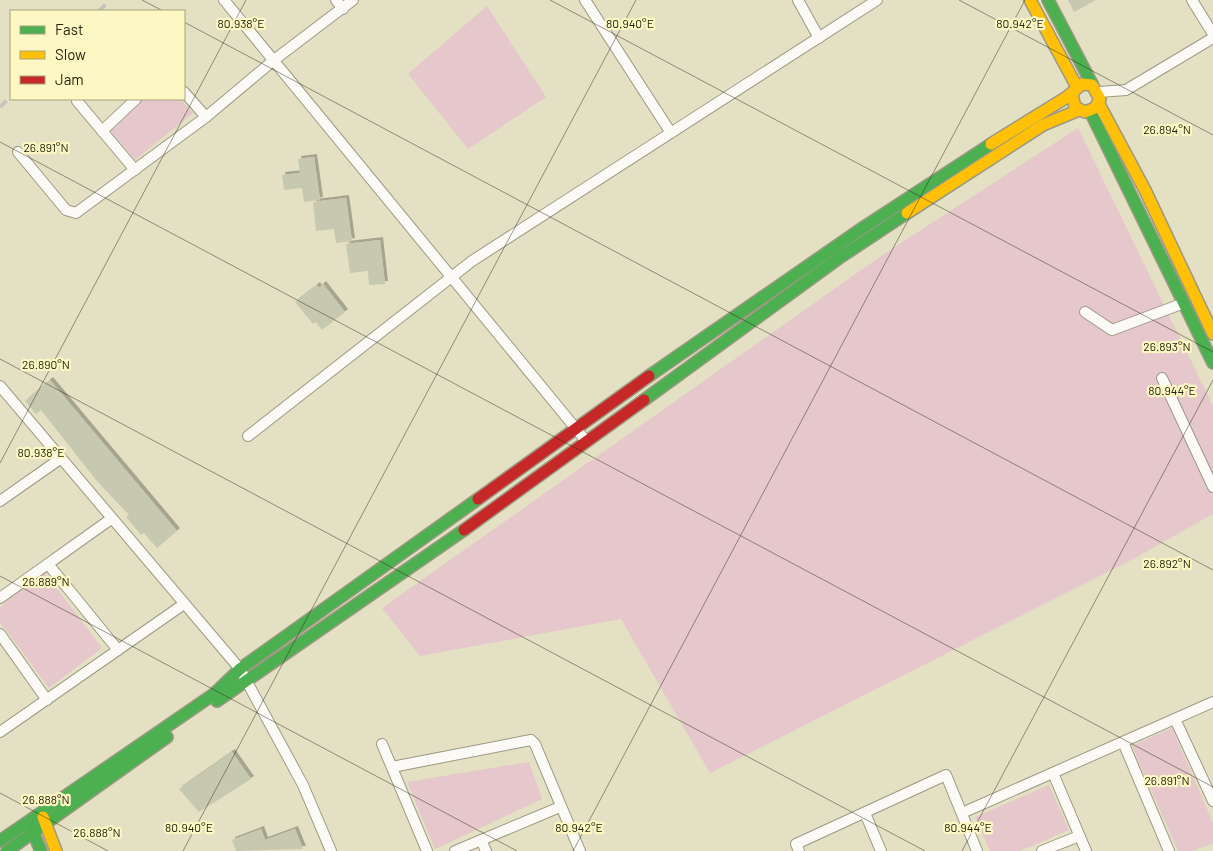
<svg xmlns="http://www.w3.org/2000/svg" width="1213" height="851" font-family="Barlow,sans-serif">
	<defs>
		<filter id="shadow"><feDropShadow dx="3" dy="-3" stdDeviation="0" flood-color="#0004"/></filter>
	</defs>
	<rect width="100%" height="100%" fill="#e3e0c3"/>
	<g fill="#e6c7cb">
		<polygon points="487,6 546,97 468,149 408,74"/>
		<polygon points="144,99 180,99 193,113 135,160 110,130"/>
		<polygon points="1078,128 1213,406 1213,514 1133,559 710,773 621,619 420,656 382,608 884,254"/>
		<polygon points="45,573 102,648 49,688 0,622 0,607"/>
		<polygon points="1172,728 1213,823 1213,843 1193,851 1178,851 1132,746"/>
		<polygon points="529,762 542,799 435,849 407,782"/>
		<polygon points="1049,785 1069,830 1020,851 990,851 975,817"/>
	</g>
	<g fill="#c6c9af" filter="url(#shadow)">
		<polygon points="1068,0 1096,0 1074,12"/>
		<polygon points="314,157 320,200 304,202 302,188 284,190 282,175 300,173 298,159"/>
		<polygon points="346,198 352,241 336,243 334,229 316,231 313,202"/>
		<polygon points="380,240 385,284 369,285 368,271 350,273 346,244"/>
		<polygon points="323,284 345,312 322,330 316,322 313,324 295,302 317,285 319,288"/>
		<polygon points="50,380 177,531 157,548 144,533 141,535 126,517 129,515 96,480 41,410 36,414 25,401"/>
		<polygon points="232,752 251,779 199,812 179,789"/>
		<polygon points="261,829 265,840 295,829 303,849 236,851 232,840"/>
	</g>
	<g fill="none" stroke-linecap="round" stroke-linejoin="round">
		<defs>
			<g id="street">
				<polyline points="224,0 586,441"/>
				<polyline points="336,0 343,9"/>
				<polyline points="585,0 671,133"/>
				<polyline points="798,0 819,38"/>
				<polyline points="1192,0 1213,34"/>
				<polyline points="184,92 206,117"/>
				<polyline points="1099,92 1126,90 1213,38"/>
				<polyline points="77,101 135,170"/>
				<polyline points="102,131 136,99"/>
				<polyline points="18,152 66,210 76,213 206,117 274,60 353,0"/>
				<polyline points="1085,312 1112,330 1184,303"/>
				<polyline points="1162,378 1213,487"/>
				<polyline points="0,386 240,669 303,785 331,851"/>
				<polyline points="248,436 472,261 877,0"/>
				<polyline points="0,501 60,459"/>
				<polyline points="48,564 118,650"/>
				<polyline points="0,598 111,519"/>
				<polyline points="0,634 47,700"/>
				<polyline points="1175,719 1213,801"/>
				<polyline points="0,732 184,604"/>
				<polyline points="1123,742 1169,851"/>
				<polyline points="382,744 427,851"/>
				<polyline points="392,767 531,740 535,744 580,851"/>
				<polyline points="1053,773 1086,851"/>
				<polyline points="865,813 881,851"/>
				<polyline points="962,813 1213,702"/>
				<polyline points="481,840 486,851"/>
				<polyline points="455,851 560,807"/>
				<polyline points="799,851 796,844 946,775 977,851"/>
				<polyline points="1042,851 1079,836"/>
			</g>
			<g id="fast">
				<polyline points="1048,0 1092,84"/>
				<polyline points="1090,111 1213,363"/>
				<polyline points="649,376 864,227 991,144"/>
				<polyline points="644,400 839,258 907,213"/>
				<polyline points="217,701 464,530"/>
				<polyline points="30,825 41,851"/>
				<polyline points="0,841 214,694 240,669 478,499"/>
				<polyline points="7,851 167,737"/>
			</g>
			<g id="slow">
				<polyline points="1030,0 1077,87"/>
				<polyline points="1099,104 1145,190 1213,334"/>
				<polyline points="991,144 1067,97 1082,84 1092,85 1100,99 1095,108 1085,112 1075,107 1072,94"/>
				<polyline points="907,213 1043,125 1079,110"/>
				<polyline points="43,817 56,851"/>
			</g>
			<g id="jam">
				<polyline points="478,499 649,376"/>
				<polyline points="464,530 644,400"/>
			</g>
		</defs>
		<use href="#street" stroke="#9c9983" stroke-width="12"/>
		<use href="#fast" stroke="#9c9983" stroke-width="14"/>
		<use href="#slow" stroke="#9c9983" stroke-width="14"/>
		<use href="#jam" stroke="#9c9983" stroke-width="14"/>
		<use href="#street" stroke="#fbfaf6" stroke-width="10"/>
		<use href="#fast" stroke="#4caf50" stroke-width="11"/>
		<use href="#slow" stroke="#ffc107" stroke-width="11"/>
		<use href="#jam" stroke="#c62828" stroke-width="11"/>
		<g stroke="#c5c5bd" stroke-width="4" stroke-dasharray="9 9" stroke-linecap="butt">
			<polyline points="99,11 110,0"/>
			<polyline points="0,107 11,96"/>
		</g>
	</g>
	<path fill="none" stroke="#25230f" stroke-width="1" stroke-opacity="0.45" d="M 142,0 L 163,11M 550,0 L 1213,352M 959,0 L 1213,135M 184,22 L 1213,570M 0,142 L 1213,787M 0,359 L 925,851M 0,463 L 246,0M 0,576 L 517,851M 0,793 L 108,851M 183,851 L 636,0M 573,851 L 1025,0M 962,851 L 1213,380"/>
	<g font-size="12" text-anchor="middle" fill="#25230f" stroke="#fdf8c3" stroke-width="4.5" stroke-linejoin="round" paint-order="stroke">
		<text x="241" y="28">80.938°E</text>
		<text x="630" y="28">80.940°E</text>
		<text x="1020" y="28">80.942°E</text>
		<text x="1167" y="134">26.894°N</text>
		<text x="46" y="152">26.891°N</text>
		<text x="1167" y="351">26.893°N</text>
		<text x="46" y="369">26.890°N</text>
		<text x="1172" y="395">80.944°E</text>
		<text x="41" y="457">80.938°E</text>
		<text x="1167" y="568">26.892°N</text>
		<text x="46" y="586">26.889°N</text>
		<text x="1167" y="785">26.891°N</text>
		<text x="46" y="804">26.888°N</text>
		<text x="189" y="832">80.940°E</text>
		<text x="579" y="832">80.942°E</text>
		<text x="968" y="832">80.944°E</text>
		<text x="97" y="837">26.888°N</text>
	</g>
	<rect x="10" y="10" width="175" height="90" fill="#fdf8c3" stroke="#a7a37b"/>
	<rect x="20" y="26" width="25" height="8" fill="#4caf50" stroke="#a7a37b"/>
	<text x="55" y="35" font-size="15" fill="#25230f">Fast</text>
	<rect x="20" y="51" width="25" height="8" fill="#ffc107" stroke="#a7a37b"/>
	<text x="55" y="60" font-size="15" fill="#25230f">Slow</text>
	<rect x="20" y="76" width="25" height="8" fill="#c62828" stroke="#a7a37b"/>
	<text x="55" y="85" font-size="15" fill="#25230f">Jam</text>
</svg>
